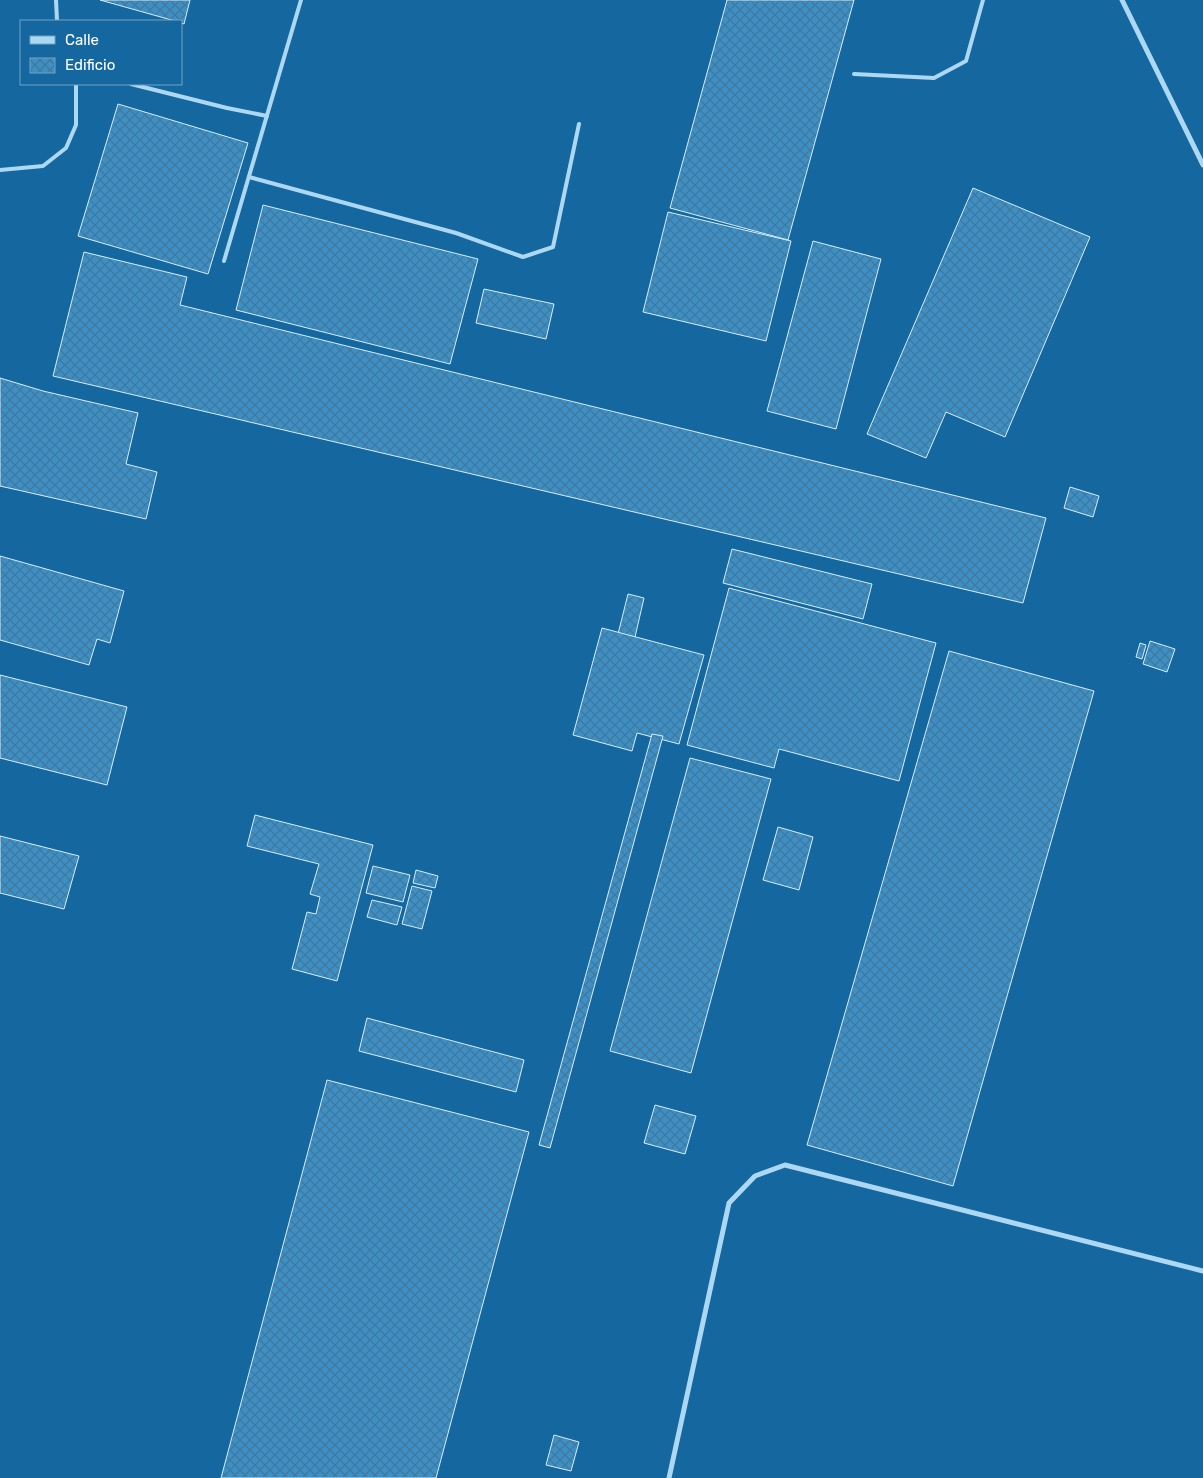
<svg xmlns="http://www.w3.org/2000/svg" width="1203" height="1478" font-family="Rubik,sans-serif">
	<defs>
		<pattern id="building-cross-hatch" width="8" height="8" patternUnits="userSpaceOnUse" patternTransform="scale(1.25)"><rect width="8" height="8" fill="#3d90c5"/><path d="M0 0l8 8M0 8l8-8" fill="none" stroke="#42789b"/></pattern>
	</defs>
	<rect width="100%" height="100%" fill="#15679f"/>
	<g fill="url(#building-cross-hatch)" stroke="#d6eefd">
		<polygon points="100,0 190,0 184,24 181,23 181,21 175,21"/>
		<polygon points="727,0 854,0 788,240 670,208"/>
		<polygon points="118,104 248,143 208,274 78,236"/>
		<polygon points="973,188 1090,237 1005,437 946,412 926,458 867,434"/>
		<polygon points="263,205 478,259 450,364 236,310"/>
		<polygon points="668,212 791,241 766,341 643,312"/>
		<polygon points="813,241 881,259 836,429 767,411"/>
		<polygon points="84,252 187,277 180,305 1046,518 1023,603 53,376"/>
		<polygon points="484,289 554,304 546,339 476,323"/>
		<polygon points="0,378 43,391 138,413 126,464 157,472 146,519 0,486"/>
		<polygon points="1070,487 1099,496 1093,517 1064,508"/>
		<polygon points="732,549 872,584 863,619 723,583"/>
		<polygon points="0,556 124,591 110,643 97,639 89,665 0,640"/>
		<polygon points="729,588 936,643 899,781 779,749 774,768 687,745"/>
		<polygon points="628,594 644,598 632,650 615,646"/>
		<polygon points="602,628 704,655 679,744 637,733 632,751 573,735"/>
		<polygon points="1150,641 1175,649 1167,672 1143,664"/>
		<polygon points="1140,643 1146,645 1142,659 1136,657"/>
		<polygon points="949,651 1094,691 953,1186 807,1145"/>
		<polygon points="0,675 127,707 107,785 0,758"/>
		<polygon points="652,734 663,736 550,1148 539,1145"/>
		<polygon points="690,758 771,779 691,1073 610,1051"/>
		<polygon points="255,815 373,845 337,981 292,969 307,912 316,914 320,897 310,894 319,864 247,846"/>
		<polygon points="778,827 813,837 799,890 763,880"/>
		<polygon points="0,836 79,856 64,909 0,893"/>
		<polygon points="373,866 410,875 403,902 366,893"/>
		<polygon points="416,870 438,876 435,888 413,883"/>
		<polygon points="412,886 432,891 422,929 402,924"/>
		<polygon points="372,900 402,907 397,925 367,917"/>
		<polygon points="367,1018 524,1060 516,1092 359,1051"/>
		<polygon points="327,1080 529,1132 436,1478 221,1478"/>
		<polygon points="655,1105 696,1116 685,1154 644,1143"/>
		<polygon points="554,1435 579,1442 571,1471 546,1465"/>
	</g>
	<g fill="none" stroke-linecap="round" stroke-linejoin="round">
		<g stroke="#add8f3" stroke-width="4">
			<polyline points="56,0 57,21"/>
			<polyline points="854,74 934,78 966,61 983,0"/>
			<polyline points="131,84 227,108 267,116"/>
			<polyline points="0,170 43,166 66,148 76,125 76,84"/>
			<polyline points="249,177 456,233 523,257 553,247 579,124"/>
			<polyline points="224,261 301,0"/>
		</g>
		<g stroke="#add8f3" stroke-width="5">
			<polyline points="1122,0 1203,165"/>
			<polyline points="669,1478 729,1203 755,1176 785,1165 1203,1271"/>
		</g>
	</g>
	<rect x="20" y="20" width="162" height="65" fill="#15679f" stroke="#73a4c5"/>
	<rect x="30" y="36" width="25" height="8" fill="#add8f3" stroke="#73a4c5"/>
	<text x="65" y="45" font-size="15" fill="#ffffff">Calle</text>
	<rect x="30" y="58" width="25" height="15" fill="url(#building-cross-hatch)" stroke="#73a4c5"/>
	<text x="65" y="70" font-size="15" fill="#ffffff">Edificio</text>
</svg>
